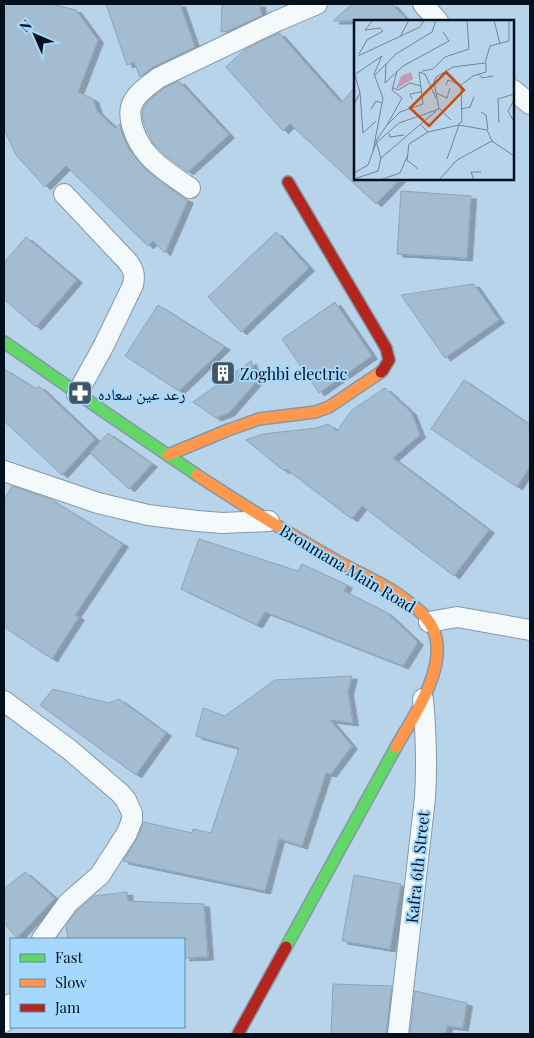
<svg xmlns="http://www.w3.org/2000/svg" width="534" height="1038" font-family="'Playfair Display','Noto Naskh Arabic',serif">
	<defs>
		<filter id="shadow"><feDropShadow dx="5.5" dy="3" stdDeviation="0" flood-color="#0004"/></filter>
	</defs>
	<rect width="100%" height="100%" fill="#b8d4ea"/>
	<g fill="#a4bcd0" stroke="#8ea4b5" filter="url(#shadow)">
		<polygon points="4,4 51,4 76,10 98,40 78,92 93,99 97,111 115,128 120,124 122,134 129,149 144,168 167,186 183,198 188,200 165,253 153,241 148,246 66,166 45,187 16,155 4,129"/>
		<polygon points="106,4 180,4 195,47 153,67 140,77 134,62 127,65"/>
		<polygon points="222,4 260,4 261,13 263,15 228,31 221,32"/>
		<polygon points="352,4 392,4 408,21 333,21"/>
		<polygon points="279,33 341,103 355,87 355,179 400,179 376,204 290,124 283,131 226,67 245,49"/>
		<polygon points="179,81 229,135 188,172 165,155 153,143 145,126 142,115 144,107 149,100 164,88"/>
		<polygon points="401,191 471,196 467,258 397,254"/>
		<polygon points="276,232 309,268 241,332 208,297"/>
		<polygon points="26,237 77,280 36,327 4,299 4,263"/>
		<polygon points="474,284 499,320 445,358 401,295"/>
		<polygon points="335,302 372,356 319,393 282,339"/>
		<polygon points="158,305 225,347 179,391 125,356"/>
		<polygon points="251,361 257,381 229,413 216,418 193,402"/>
		<polygon points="4,369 36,389 39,386 95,439 62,475 4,421"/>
		<polygon points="464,380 530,425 530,467 517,487 431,429"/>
		<polygon points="385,388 411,412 420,435 393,458 489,530 454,576 362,506 352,519 286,469 284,471 246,440 263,434 317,428 328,424 337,431 352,410"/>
		<polygon points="108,433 152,464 129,489 90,453"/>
		<polygon points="12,486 50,499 123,544 75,615 79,617 52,659 4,627 4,500"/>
		<polygon points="199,539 298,571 302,564 347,585 344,591 386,612 418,642 403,666 265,612 257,625 181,589"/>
		<polygon points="352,676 348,692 353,723 330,720 352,746 331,774 326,773 302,846 279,839 265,891 123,861 137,839 144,822 192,833 193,829 211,833 239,748 196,736 203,708 225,716 275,680"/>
		<polygon points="53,689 109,703 119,699 166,733 136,775 40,705"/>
		<polygon points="25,872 55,898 17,938 4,923 4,889"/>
		<polygon points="354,875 401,884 390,949 342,941"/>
		<polygon points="127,892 128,901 204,904 208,957 184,958 184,939 68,939 66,926 77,911 94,896"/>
		<polygon points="333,984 392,986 386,1034 331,1034"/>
		<polygon points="415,991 467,1003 463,1028 447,1026 446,1034 410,1034"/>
	</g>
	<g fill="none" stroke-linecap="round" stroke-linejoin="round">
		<defs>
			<g id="street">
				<polyline points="423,4 438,21"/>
				<polyline points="513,90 530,104"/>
				<path d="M 190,188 C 176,178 159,168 148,155 C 137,143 125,117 133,102 C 138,92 150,85 158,78 L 277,21 L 317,4"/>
				<path d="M 64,194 L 127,261 C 134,269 135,275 133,285 L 103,347 L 77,394"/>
				<polyline points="4,471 98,503 148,515 197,521 222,523 269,521"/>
				<polyline points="429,622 457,617 530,630"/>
				<polyline points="4,701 70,750 120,793 126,800 132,813 132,820 127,833 100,875 68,903 42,939"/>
				<polyline points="4,1022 11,1004"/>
				<path d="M 398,1034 L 425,798 C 427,765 426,732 423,699"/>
			</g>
			<g id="fast">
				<polyline points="4,342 103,411 197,475"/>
				<polyline points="286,947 396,747"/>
			</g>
			<g id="slow">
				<polyline points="168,455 228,430 259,419 315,412 329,407 381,372"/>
				<path d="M 197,475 C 243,505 289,534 337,561 C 362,575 390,586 412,605 C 423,613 433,624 436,638 C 444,673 413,717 396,747"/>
			</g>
			<g id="jam">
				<polyline points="288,182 386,348 389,360 383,370 381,372"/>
				<polyline points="238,1034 286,947"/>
			</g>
		</defs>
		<use href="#street" stroke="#8399a9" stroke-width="22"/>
		<use href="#fast" stroke="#8399a9" stroke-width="14"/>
		<use href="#slow" stroke="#8399a9" stroke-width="14"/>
		<use href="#jam" stroke="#8399a9" stroke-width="14"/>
		<use href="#street" stroke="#f4f9fc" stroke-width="20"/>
		<use href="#fast" stroke="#63d668" stroke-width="11"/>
		<use href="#slow" stroke="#ff974d" stroke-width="11"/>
		<use href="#jam" stroke="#b3261e" stroke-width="11"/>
	</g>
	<defs>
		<symbol id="building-square" viewBox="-11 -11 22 22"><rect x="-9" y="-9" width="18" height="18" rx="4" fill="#405565" stroke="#a4d8fe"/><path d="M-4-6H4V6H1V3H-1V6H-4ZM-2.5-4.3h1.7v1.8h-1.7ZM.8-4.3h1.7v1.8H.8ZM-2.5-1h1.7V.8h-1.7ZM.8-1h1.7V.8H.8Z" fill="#fff"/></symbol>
		<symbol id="pharmacy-square" viewBox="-11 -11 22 22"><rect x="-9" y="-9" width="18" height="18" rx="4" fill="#405565" stroke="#a4d8fe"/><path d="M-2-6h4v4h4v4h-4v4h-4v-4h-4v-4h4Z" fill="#fff"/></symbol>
	</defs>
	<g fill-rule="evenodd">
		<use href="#building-square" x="209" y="359" width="28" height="28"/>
		<use href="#pharmacy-square" x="66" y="379" width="28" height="28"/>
	</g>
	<g text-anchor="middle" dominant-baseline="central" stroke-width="4" stroke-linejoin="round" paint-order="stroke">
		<g font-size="16" fill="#00101d" stroke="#a4d8fe" text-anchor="start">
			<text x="240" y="373">Zoghbi electric</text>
			<text x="98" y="393">رعد عين سعاده</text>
		</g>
		<g font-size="16" fill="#00101d" stroke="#a4d8fe">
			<text transform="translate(348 568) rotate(31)">Broumana Main Road</text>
			<text transform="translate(417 867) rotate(-84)">Kafra 6th Street</text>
		</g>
	</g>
	<g transform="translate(354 20)">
		<rect width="160" height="160" fill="#b8d4ea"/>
		<path d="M 57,52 L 59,59 L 42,69 L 47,56 Z" fill="#c39bb6"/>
		<path fill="none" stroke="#6e8698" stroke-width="1" d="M 140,0 L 146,24M 46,17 L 55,0M 5,34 L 13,20 L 29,11 L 26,8 L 11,10 L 19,0M 4,36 L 66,7 L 70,0M 32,44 L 31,63 L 49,46 L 95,21 L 89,12M 68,51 L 79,49 L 91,37 L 115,29 L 113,0M 125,54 L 128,58 L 139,56M 0,55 L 28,36 L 20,54 L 29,78 L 19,131M 20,56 L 42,34 L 78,12 L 82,0M 92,65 L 94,60 L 107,65M 39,68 L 44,70 L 56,63 L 67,66M 6,73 L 9,113 L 22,101M 82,73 L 93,78 L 96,68M 58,79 L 56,74 L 67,72M 160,80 L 154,91 L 160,102M 0,84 L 6,73 L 1,55M 85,88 L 97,100M 17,89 L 22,81 L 28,83M 107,89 L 116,87 L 120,77M 127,92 L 132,95 L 134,110M 145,103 L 144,79 L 160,74M 66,104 L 74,112 L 105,105 L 133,110 L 138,121 L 160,136M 104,104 L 108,102 L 107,65 L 119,56 L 132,52 L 132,43M 33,105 L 48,78 L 38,70 L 43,51M 35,113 L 36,117 L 50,115M 27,138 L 82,91M 93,139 L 105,105M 64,149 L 53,140 L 55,124 L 74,112M 0,153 L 14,145 L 22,123 L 45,103 L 85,89 L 80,62 L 82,57 L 99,47 L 131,43 L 136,26 L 155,21 L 155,0M 0,159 L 24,151 L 27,138 L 22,121 L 33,105 L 46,92 L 69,84 L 65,52 L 71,54 L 82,78M 26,160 L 46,153 L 53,137M 85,160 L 103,140 L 138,121M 120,160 L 117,152 L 127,152"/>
		<path fill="#c54e0f" fill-opacity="0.15" stroke="#c54e0f" stroke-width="2.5" d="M 92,52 L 110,70 L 75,106 L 56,88 Z"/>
		<rect width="160" height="160" fill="none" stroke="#00101d" stroke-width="2.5"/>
	</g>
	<rect width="534" height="1038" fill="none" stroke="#00101d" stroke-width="10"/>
	<rect x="10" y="938" width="175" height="90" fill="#a4d8fe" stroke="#6288a4"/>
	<rect x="20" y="954" width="25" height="8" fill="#63d668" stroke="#6288a4"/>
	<text x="55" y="963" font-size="15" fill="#00101d">Fast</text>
	<rect x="20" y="979" width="25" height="8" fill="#ff974d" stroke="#6288a4"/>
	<text x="55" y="988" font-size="15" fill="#00101d">Slow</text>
	<rect x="20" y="1004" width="25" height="8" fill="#b3261e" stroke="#6288a4"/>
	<text x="55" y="1013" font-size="15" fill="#00101d">Jam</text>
	<g transform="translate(35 35) rotate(315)" stroke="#a4d8fe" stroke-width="4" paint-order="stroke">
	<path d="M0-4L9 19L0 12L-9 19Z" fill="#00101d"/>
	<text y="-8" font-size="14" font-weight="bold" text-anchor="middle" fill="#00101d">N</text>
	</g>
</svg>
